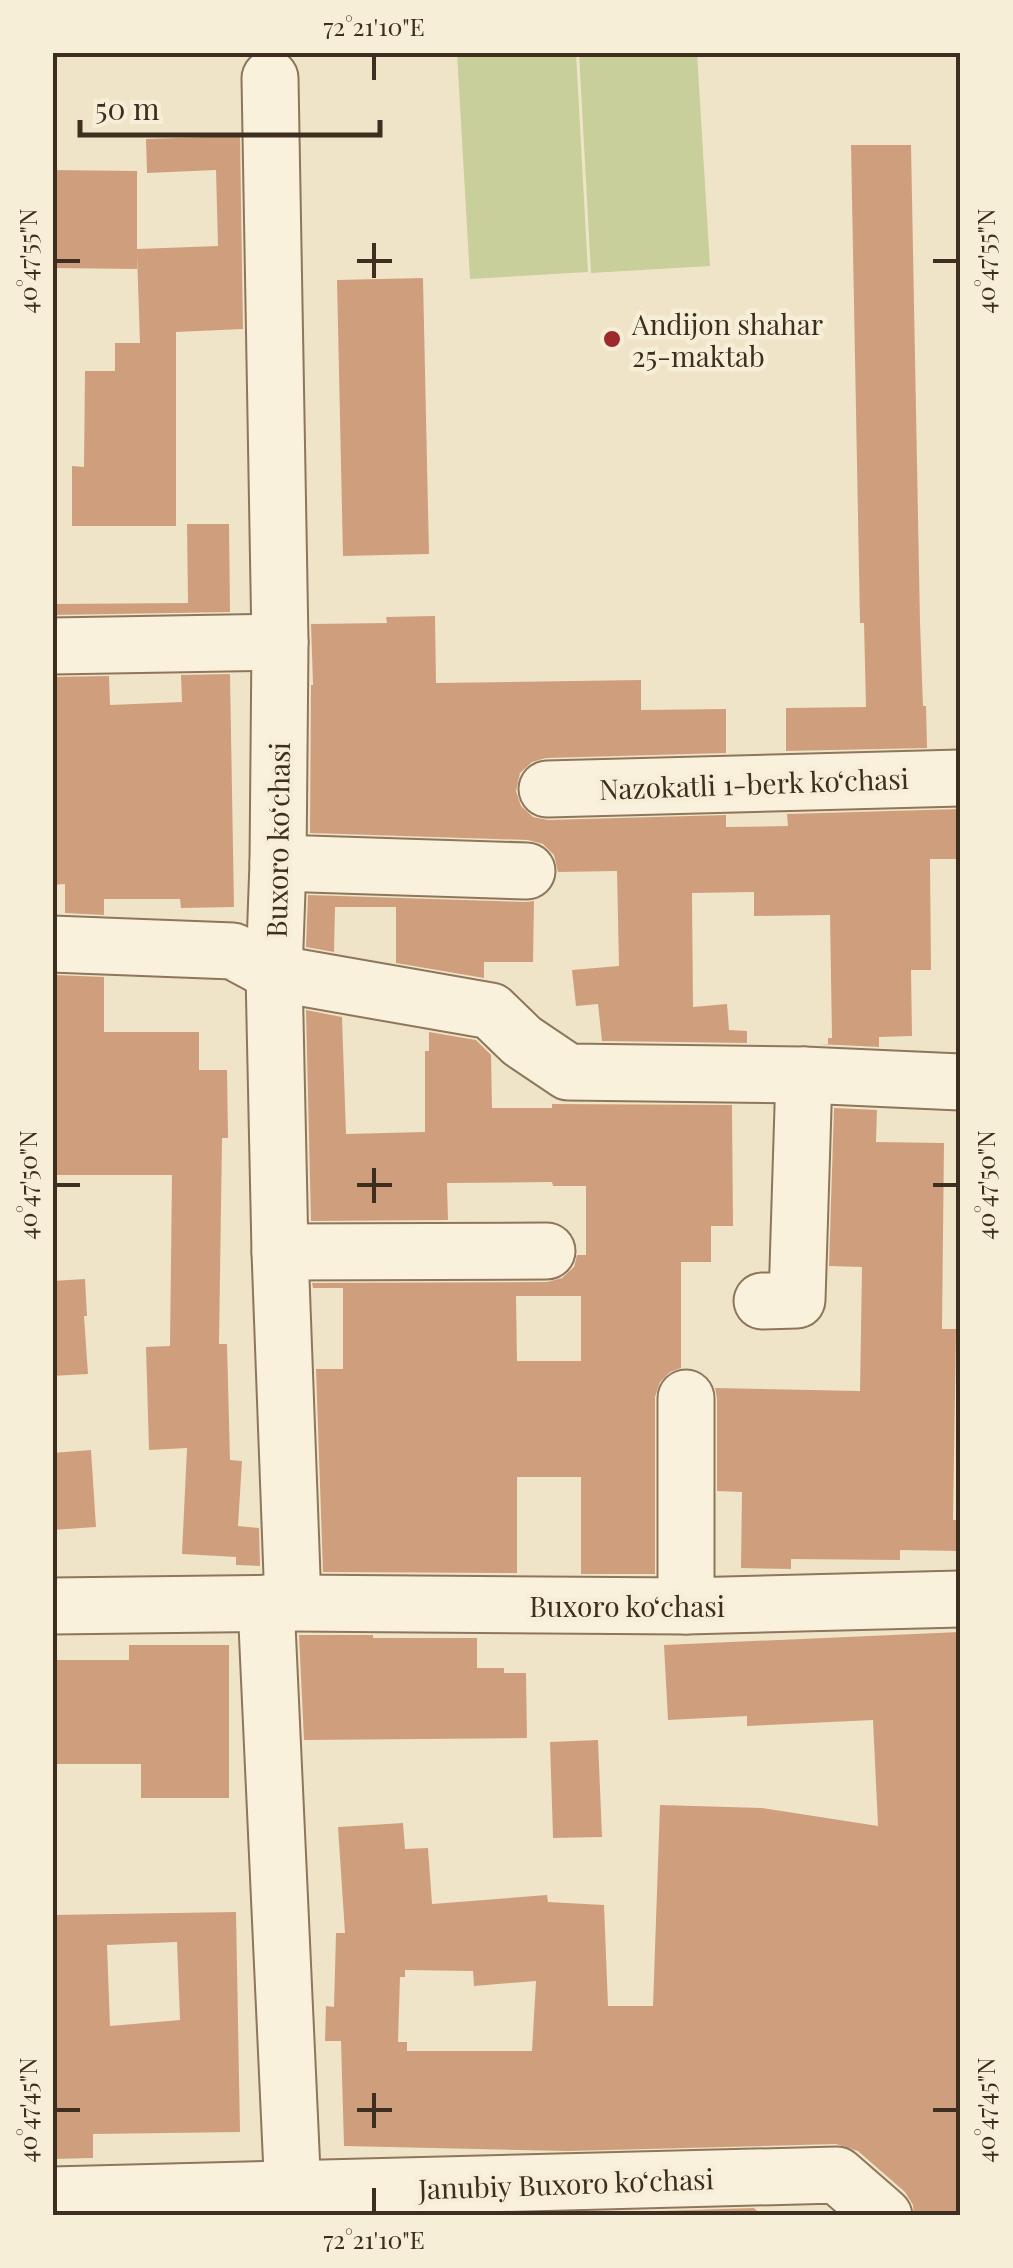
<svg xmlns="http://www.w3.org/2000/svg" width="1013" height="2268" font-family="'Playfair Display',serif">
	<rect width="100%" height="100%" fill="#f0e4c8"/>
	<g fill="#c9cf9b">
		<polygon points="457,53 576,53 588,272 470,279"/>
		<polygon points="579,53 697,53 710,266 591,273"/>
	</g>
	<g fill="#cf9f7d" fill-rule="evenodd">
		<polygon points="240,136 243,329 176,332 176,526 72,526 72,466 84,467 85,371 115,371 115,343 140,343 137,255 137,269 52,268 52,170 137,171 137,249 218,246 216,170 147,173 146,139"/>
		<polygon points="851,145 911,145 920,622 923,706 926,706 927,748 786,751 786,708 866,707 864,623 860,623"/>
		<polygon points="423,278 429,554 343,556 337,280"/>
		<polygon points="187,524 229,524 230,612 52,615 52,604 188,603"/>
		<polygon points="435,616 436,683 641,680 641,710 726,709 726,753 546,758 532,762 520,773 516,791 521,806 533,817 548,820 726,815 726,827 788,826 787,814 960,809 960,859 930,859 931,970 911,970 912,1036 879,1037 879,1047 819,1044 828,1044 828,1038 832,1038 830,915 754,916 754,892 692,893 693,1007 727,1004 729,1030 747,1031 747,1043 602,1041 598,1004 576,1006 572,970 619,966 617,871 558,872 554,855 543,844 528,840 310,833 311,685 313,685 311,624 387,623 386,617"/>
		<polygon points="230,674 234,907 181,908 180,899 104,899 104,915 65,913 65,884 52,885 52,677 109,676 110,705 182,702 181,675"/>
		<polygon points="308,895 526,902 534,901 533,962 484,962 484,978 396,963 396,907 335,907 334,952 306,947"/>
		<polygon points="53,975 104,977 104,1032 199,1032 199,1070 227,1070 228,1138 222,1138 219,1344 227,1344 230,1460 242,1461 238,1526 259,1528 260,1566 236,1565 236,1557 182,1554 187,1448 149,1450 146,1347 170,1346 172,1175 52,1175"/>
		<path d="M 306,1010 L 342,1017 L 346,1134 L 425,1132 L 425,1051 L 429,1051 L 429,1032 L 476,1040 L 491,1055 L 492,1108 L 552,1108 L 552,1104 L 732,1105 L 733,1226 L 711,1226 L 711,1262 L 681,1262 L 681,1368 L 670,1372 L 660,1382 L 655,1397 L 655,1574 L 581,1574 L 581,1477 L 517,1477 L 517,1573 L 323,1572 L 316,1369 L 343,1369 L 343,1288 L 313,1288 L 312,1283 L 547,1282 L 562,1278 L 574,1267 L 577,1255 L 586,1255 L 586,1186 L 553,1186 L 552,1182 L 447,1183 L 448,1220 L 311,1221 ZM 516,1296 L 581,1296 L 581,1361 L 517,1361 Z"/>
		<polygon points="834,1108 877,1110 876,1142 944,1143 942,1329 956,1329 953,1520 960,1520 960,1551 900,1550 900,1560 791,1559 791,1569 741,1568 742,1492 717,1491 717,1398 715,1388 860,1391 862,1267 829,1266"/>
		<polygon points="85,1279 87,1316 84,1316 88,1374 52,1376 52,1281"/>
		<polygon points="91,1450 96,1527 52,1530 52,1453"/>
		<path d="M 960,1632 L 960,2216 L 914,2216 L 913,2205 L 905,2192 L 858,2151 L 836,2144 L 568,2151 L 344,2146 L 341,2041 L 325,2041 L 326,2006 L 334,2007 L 336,1933 L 345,1933 L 338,1827 L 403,1823 L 405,1849 L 428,1848 L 432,1904 L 547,1895 L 548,1902 L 604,1905 L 608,2006 L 653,2006 L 660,1805 L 762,1808 L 878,1826 L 873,1720 L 747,1726 L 747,1716 L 668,1720 L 664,1645 ZM 405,1970 L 473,1971 L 474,1986 L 536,1981 L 532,2051 L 407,2051 L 407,2042 L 398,2042 L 400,1977 L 405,1977 Z"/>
		<polygon points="299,1635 373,1635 373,1638 477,1638 477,1668 504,1668 504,1673 526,1673 527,1738 304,1740"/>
		<polygon points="129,1645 229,1645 229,1798 141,1798 141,1764 52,1764 52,1660 129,1660"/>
		<polygon points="598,1740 602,1837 553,1838 550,1742"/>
		<path d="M 236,1912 L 240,2132 L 93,2134 L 93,2158 L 52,2159 L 52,1915 ZM 177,1942 L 180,2020 L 110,2026 L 107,1945 Z"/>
		<polygon points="754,2208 762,2216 626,2216 626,2212"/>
	</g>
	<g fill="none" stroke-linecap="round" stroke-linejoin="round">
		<defs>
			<g id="minor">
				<polyline points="270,78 280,642 278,863 274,973 280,1252 293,1603"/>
				<polyline points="52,646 280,642"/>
				<polyline points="547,789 960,778"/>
				<polyline points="278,863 527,871"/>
				<polyline points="52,944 233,951 274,973 491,1011 522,1041 568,1072 804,1075 960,1082"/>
				<polyline points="280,1252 547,1251"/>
				<polyline points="762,1301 797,1300 804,1075"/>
				<polyline points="686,1398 686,1606"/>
				<polyline points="266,1603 294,2216"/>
				<polyline points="52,1606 293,1603 686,1606 960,1599"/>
				<polyline points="52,2195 837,2175 884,2216"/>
			</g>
		</defs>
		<use href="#minor" stroke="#8d765c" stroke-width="59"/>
		<use href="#minor" stroke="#faf1dc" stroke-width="55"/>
	</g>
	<path fill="none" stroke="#3d2e20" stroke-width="4" d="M 374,55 L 374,80M 374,243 L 374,278M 55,261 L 80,261M 357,261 L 392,261M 933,261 L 958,261M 374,1168 L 374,1203M 55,1185 L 80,1185M 357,1185 L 392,1185M 933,1185 L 958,1185M 374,2093 L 374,2128M 55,2110 L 80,2110M 357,2110 L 392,2110M 933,2110 L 958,2110M 374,2188 L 374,2213"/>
	<circle fill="#9e2a2b" stroke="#f7eed8" stroke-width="4" cx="612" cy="339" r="10"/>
	<g text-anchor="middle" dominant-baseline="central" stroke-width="9" stroke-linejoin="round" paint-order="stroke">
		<g font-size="28" fill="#3d2e20" stroke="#f7eed8" text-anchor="start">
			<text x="632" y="323">Andijon shahar<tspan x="632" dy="32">25-maktab</tspan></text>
		</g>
		<g font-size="28" fill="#3d2e20" stroke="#f7eed8">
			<text transform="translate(754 783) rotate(-2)">Nazokatli 1-berk koʻchasi</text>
			<text transform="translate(277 840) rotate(-89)">Buxoro koʻchasi</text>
			<text x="627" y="1605">Buxoro koʻchasi</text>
			<text transform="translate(566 2183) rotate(-2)">Janubiy Buxoro koʻchasi</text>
		</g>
	</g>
	<rect width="1013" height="2268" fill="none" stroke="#f7eed8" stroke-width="110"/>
	<path d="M80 120v15h300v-15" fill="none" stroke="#3d2e20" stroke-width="5"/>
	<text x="95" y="120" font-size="30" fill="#3d2e20" stroke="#f7eed8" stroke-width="8" paint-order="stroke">50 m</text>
	<rect x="55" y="55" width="903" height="2158" fill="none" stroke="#3d2e20" stroke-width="4"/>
	<g font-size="25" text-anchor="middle" fill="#3d2e20">
		<text x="374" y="36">72°21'10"E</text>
		<text transform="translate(28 261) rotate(-90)" y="9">40°47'55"N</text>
		<text transform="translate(986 261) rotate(-90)" y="9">40°47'55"N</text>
		<text transform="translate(28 1185) rotate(-90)" y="9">40°47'50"N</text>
		<text transform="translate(986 1185) rotate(-90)" y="9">40°47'50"N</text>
		<text transform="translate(28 2110) rotate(-90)" y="9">40°47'45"N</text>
		<text transform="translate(986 2110) rotate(-90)" y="9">40°47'45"N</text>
		<text x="374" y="2249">72°21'10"E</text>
	</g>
</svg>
